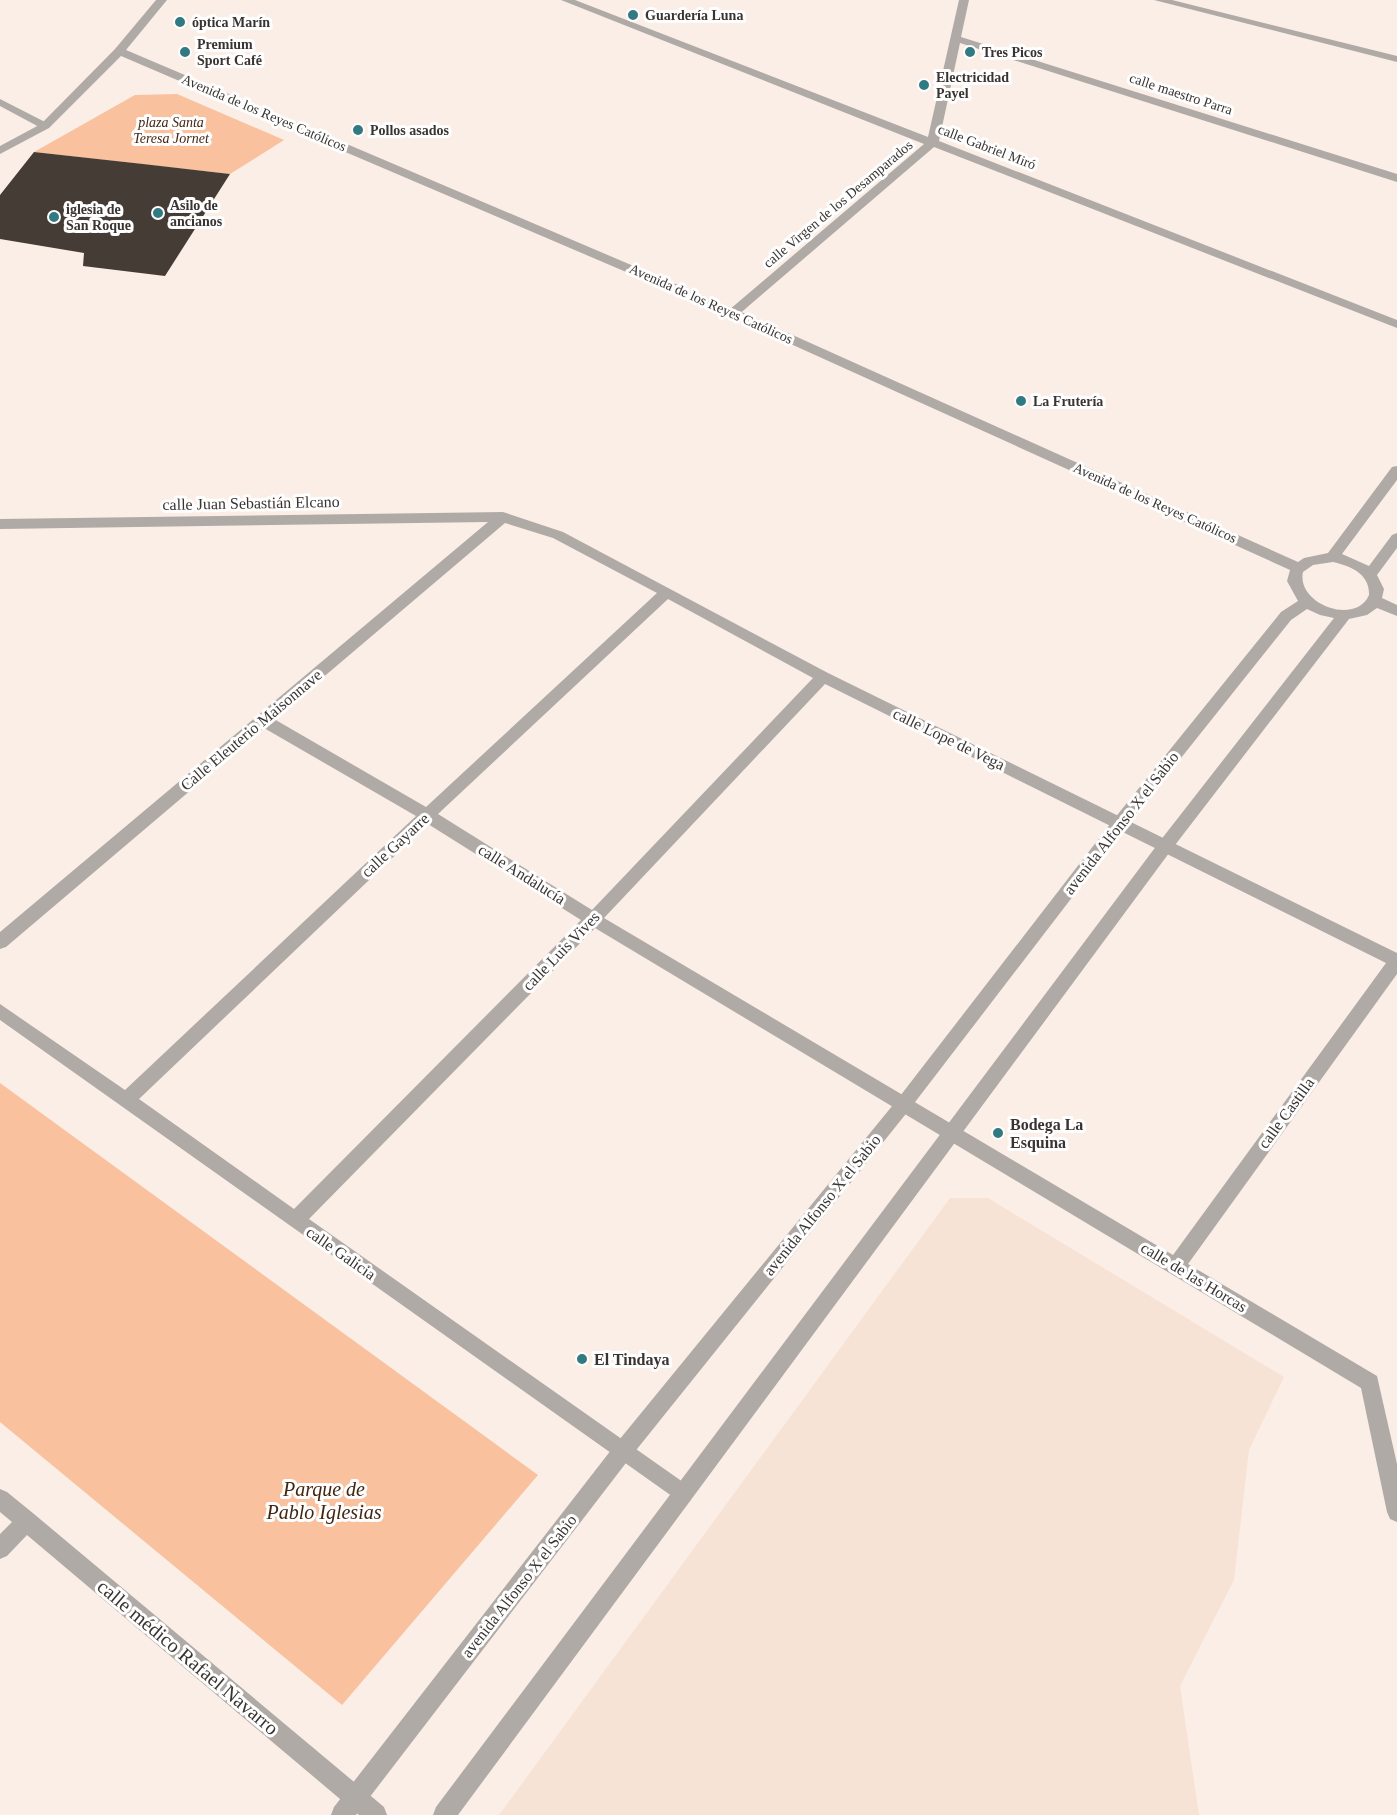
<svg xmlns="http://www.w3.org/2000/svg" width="1397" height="1815" font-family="'Times New Roman',serif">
	<rect width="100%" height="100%" fill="#fbeee6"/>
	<polygon fill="#f7e3d6" points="950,1198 988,1198 1284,1377 1249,1450 1234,1580 1180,1686 1199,1815 499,1815"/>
	<g fill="#f9c19e">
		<polygon points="177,94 284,140 230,174 34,152 135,95"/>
		<polygon points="0,1083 538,1475 342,1705 0,1422"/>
	</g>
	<polygon fill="#463c36" points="34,152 143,164 230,174 165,276 83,266 84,253 0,239 0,195"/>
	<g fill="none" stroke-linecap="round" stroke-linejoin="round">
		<g fill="#b0aaa7" fill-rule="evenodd">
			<polygon points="561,0 575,0 928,137 959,0 969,0 961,37 1397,174 1397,182 960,43 939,141 1397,320 1397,328 934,147 737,316 729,316 727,313 729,310 924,144"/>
			<polygon points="1154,0 1172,0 1397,56 1397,62"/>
			<polygon points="0,99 49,124 51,126 45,129 41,128 0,106"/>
			<path d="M 503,512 L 563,532 L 828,673 L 1397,953 L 1397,974 L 1188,1264 L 1377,1376 L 1397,1464 L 1397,1522 L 1390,1519 L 1387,1512 L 1361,1388 L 595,928 L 309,1219 L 690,1487 L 693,1494 L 690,1501 L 683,1504 L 0,1020 L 0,1004 L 125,1090 L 416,816 L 264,728 L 6,947 L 0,949 L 0,932 L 488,522 L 0,529 L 0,519 ZM 505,523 L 553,538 L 657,593 L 426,807 L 274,719 ZM 668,599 L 813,678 L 592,910 L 438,814 ZM 825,684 L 1386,963 L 1173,1255 L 604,918 ZM 428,824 L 581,920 L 294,1209 L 139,1099 Z"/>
			<polygon points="0,1489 7,1492 34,1514 384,1807 387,1815 359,1815 27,1535 7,1556 0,1559 0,1534 12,1522 0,1512"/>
		</g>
		<path fill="#b0aaa7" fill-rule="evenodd" d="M 156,0 L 167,0 L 126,50 L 737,310 L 1298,562 L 1304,558 L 1328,553 L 1392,467 L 1397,466 L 1397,480 L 1342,554 L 1369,566 L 1392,535 L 1397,533 L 1397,548 L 1377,575 L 1384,589 L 1382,598 L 1397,605 L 1397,616 L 1377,608 L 1367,615 L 1349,619 L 1172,849 L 458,1815 L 433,1815 L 436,1807 L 1160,841 L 1334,618 L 1320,615 L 1307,609 L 1291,620 L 1126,827 L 909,1110 L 629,1459 L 356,1815 L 331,1815 L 334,1807 L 615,1445 L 897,1100 L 1114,819 L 1281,612 L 1298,601 L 1287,581 L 1290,570 L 729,316 L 121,56 L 49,128 L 0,154 L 0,146 L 41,124 L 115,49 ZM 1333,562 C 1351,566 1370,574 1369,595 C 1356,626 1296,604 1303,572 L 1313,565 Z"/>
	</g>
	<g fill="#327a81" stroke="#fefefe" stroke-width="2">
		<circle cx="633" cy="15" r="6"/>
		<circle cx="180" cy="22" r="6"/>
		<circle cx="185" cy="52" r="6"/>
		<circle cx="970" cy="52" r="6"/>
		<circle cx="924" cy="85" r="6"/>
		<circle cx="358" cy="130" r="6"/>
		<circle cx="158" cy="213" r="6"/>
		<circle cx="54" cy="217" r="6"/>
		<circle cx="1021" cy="401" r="6"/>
		<circle cx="998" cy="1133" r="6"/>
		<circle cx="582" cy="1359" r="6"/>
	</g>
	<g text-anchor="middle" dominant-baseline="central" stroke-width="6" stroke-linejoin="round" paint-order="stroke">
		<g font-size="14" font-weight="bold" fill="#393431" stroke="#fefefe" text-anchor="start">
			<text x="645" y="15">Guardería Luna</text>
			<text x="192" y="22">óptica Marín</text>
			<text x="197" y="44">Premium<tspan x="197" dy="16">Sport Café</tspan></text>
			<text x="982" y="52">Tres Picos</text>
			<text x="936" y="77">Electricidad<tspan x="936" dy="16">Payel</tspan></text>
			<text x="370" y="130">Pollos asados</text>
			<text x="170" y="205">Asilo de<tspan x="170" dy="16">ancianos</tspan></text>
			<text x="66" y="209">iglesia de<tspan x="66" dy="16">San Roque</tspan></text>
			<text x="1033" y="401">La Frutería</text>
		</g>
		<g font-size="14" fill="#393431" stroke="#fefefe">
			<text transform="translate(1181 94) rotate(18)">calle maestro Parra</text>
			<text transform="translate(264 113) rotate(23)">Avenida de los Reyes Católicos</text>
			<text transform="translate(987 147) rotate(21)">calle Gabriel Miró</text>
			<text transform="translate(838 204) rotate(-40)">calle Virgen de los Desamparados</text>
			<text transform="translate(711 304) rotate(24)">Avenida de los Reyes Católicos</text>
			<text transform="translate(1155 503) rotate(24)">Avenida de los Reyes Católicos</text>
		</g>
		<g font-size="14" font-style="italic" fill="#432611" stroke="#fefefe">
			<text x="171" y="122">plaza Santa<tspan x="171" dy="16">Teresa Jornet</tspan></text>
		</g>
		<g font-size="16" fill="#393431" stroke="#fefefe">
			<text transform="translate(251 503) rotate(-1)">calle Juan Sebastián Elcano</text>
			<text transform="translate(251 730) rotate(-40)">Calle Eleuterio Maisonnave</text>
			<text transform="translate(949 739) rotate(26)">calle Lope de Vega</text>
			<text transform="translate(1121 823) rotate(-52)">avenida Alfonso X el Sabio</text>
			<text transform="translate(395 845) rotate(-43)">calle Gayarre</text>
			<text transform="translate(522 874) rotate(32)">calle Andalucía</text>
			<text transform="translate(561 951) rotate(-46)">calle Luis Vives</text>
			<text transform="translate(1286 1113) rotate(-54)">calle Castilla</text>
			<text transform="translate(822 1205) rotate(-51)">avenida Alfonso X el Sabio</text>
			<text transform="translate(341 1253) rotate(35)">calle Galicia</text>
			<text transform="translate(1194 1277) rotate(31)">calle de las Horcas</text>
			<text transform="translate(519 1586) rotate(-52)">avenida Alfonso X el Sabio</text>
		</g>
		<g font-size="16" font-weight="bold" fill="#393431" stroke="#fefefe" text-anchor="start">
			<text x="1010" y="1124">Bodega La<tspan x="1010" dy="18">Esquina</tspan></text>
			<text x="594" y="1359">El Tindaya</text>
		</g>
		<g font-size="20" font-style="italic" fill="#432611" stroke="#fefefe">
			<text x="324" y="1489">Parque de<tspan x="324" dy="23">Pablo Iglesias</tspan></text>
		</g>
		<g font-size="20" fill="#393431" stroke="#fefefe">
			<text transform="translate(188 1657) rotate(40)">calle médico Rafael Navarro</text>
		</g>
	</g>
</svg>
